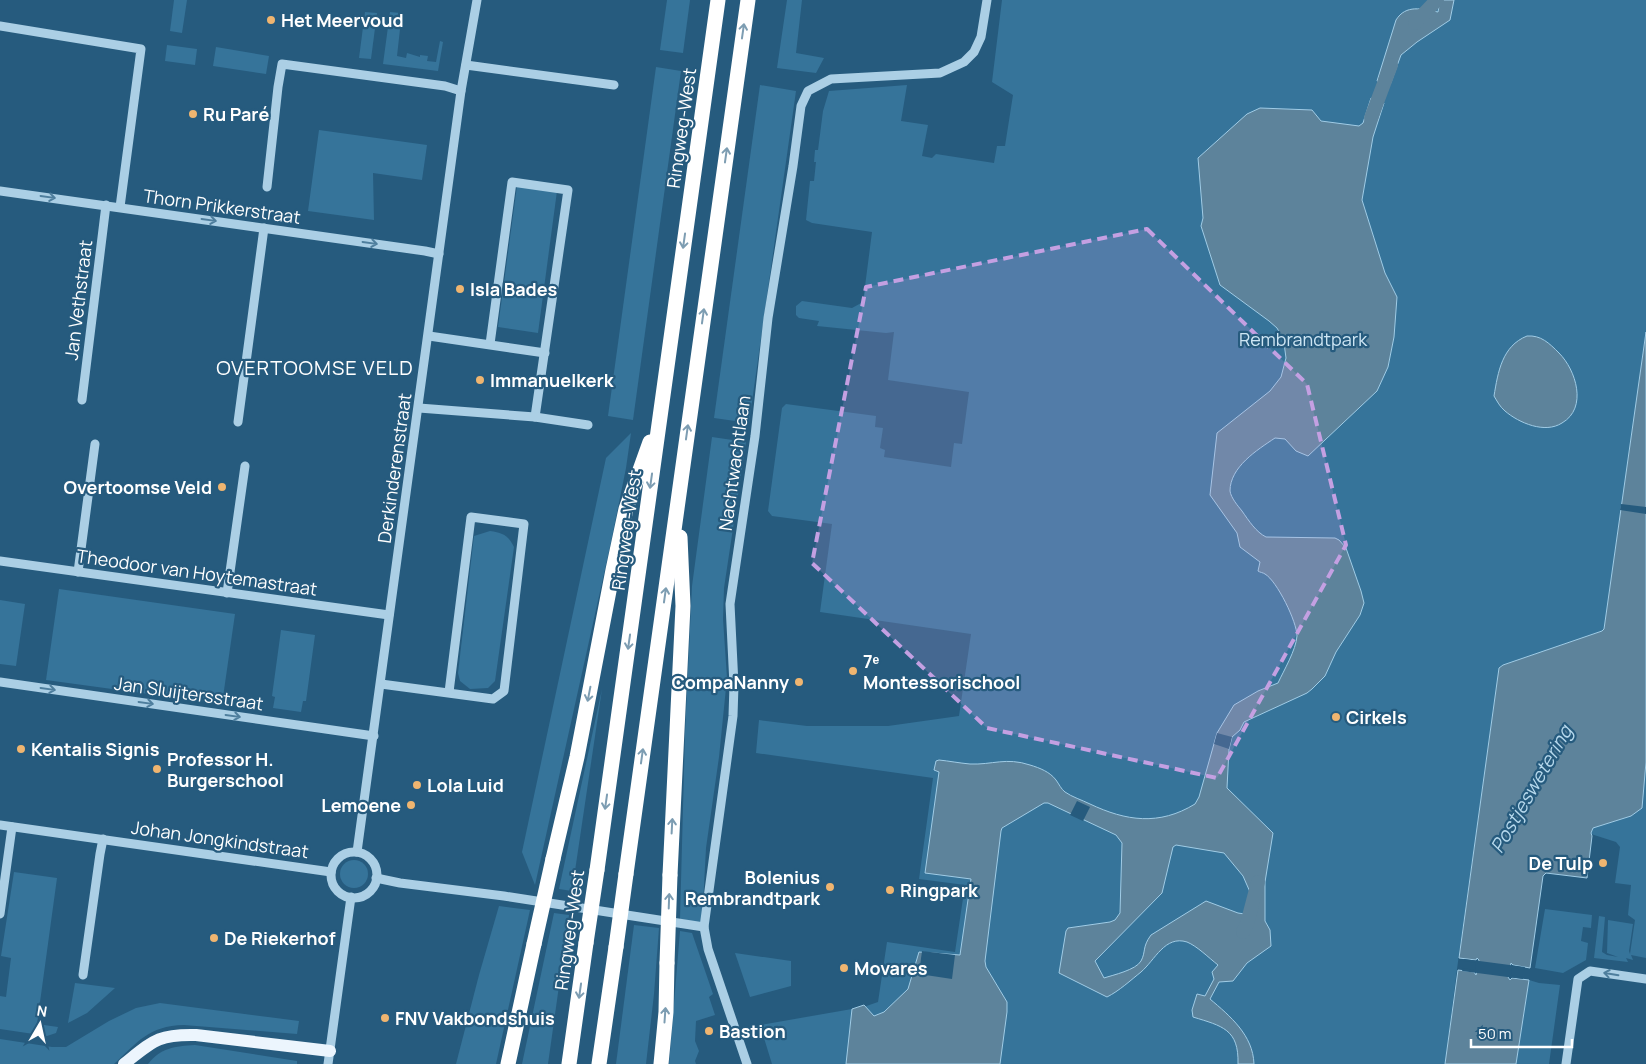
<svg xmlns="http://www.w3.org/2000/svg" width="1646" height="1064" font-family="Manrope,sans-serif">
	<rect width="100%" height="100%" fill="#265b7e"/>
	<g fill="#36749a">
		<polygon points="174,0 187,0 182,33 170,31"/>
		<polygon points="667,0 690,0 683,53 660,50"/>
		<polygon points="787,0 802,0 796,53 824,58 816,73 777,68"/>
		<polygon points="1002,0 1646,0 1646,332 1604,629 1602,631 1503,665 1499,668 1457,969 1445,1064 772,1064 760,1025 852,1009 852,1011 878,1002 887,942 955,952 965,885 919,879 933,778 756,753 759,720 807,726 888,726 959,716 971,634 820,612 832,524 772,516 768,511 782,408 786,404 876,416 875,427 883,428 880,448 885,450 884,457 951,467 954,443 962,444 969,392 888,380 894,332 886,333 817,326 819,321 799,318 796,315 796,306 802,301 852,308 863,302 872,232 812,223 806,220 810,181 814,181 816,162 814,162 815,150 818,150 823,111 829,91 907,85 901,121 928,125 922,156 932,158 936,154 994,163 997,146 1005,146 1013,95 992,82"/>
		<polygon points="365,12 377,13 371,59 359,58"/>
		<polygon points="390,12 400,13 398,28 400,29 397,56 406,58 407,53 420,57 420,55 428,56 427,61 436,62 440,41 443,42 438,71 383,64"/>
		<polygon points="167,45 197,49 195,65 165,61"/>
		<polygon points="216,47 269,56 266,74 213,66"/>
		<polygon points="656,67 681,71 633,420 608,416"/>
		<polygon points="760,85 796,91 749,423 714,418"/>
		<polygon points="319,130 427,145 422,180 373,173 374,220 308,211"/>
		<polygon points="517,186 557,191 538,333 498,327"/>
		<polygon points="631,433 626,468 611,542 535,885 522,852 606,458"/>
		<polygon points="712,437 746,442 724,588 723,619 727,678 719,757 706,848 702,923 680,919 685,733 692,586"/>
		<path d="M 490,531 C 503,533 508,535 514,547 L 495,681 L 488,688 L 470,689 L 460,681 L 458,673 L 474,536 Z"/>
		<polygon points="59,589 235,614 222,704 46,680"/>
		<polygon points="0,600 25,604 16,666 0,664"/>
		<polygon points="281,630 315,635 306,701 303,701 301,712 273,708 275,697 272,696"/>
		<polygon points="602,689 572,891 559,889"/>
		<polygon points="1646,762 1646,958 1631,955 1633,960 1626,958 1628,962 1594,958 1599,916 1605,917 1602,952 1607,955 1618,957 1607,953 1608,920 1633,924 1629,951 1630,954 1635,920 1628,915 1631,885 1615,883 1620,847 1616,842 1591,834 1593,828 1631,816 1641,808"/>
		<circle cx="354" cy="874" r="14"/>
		<polygon points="14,872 57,878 37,1024 58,1027 56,1033 47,1036 0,1029 0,996 6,997 11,958 1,956"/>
		<polygon points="499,906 530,910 496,1064 456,1064 479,975"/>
		<polygon points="1545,909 1592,915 1591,928 1583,927 1581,941 1588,943 1586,960 1563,973 1535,968"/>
		<polygon points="554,913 569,915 548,1064 522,1064"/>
		<polygon points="634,925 659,928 654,994 646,1064 616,1064"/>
		<polygon points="680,931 692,933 713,994 709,997 715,1015 696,1021 695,1041 699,1051 695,1061 696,1064 669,1064"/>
		<polygon points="735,953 791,961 791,986 750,997"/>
		<polygon points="1529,980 1539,983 1560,985 1549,1064 1516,1064"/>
		<polygon points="75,983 115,988 87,1013 68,1023"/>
		<path d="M 160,1003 L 299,1021 L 297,1034 L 184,1025 C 148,1026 138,1042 114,1064 L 0,1064 L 0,1039 L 52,1047 L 66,1047 L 109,1021 L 136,1008 Z"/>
		<path d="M 195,1045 L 297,1061 L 297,1064 L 148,1064 C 160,1048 175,1046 195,1045 Z"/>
	</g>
	<g fill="#5d839b" stroke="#a0cce6" fill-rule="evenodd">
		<path d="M 1440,0 L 1454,0 L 1450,20 L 1417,42 L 1401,55 L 1390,85 L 1377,81 L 1396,20 C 1406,4 1422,9 1438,12 Z"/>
		<path d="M 1371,98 L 1384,103 L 1373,137 L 1362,200 L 1385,273 L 1397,297 L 1394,337 L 1388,367 L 1377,391 L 1308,456 L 1296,451 L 1285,439 L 1275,438 C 1257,450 1230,467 1230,491 C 1231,498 1238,506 1242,511 C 1249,521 1256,532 1266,537 L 1335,538 L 1339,540 L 1346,548 L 1361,591 L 1364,603 L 1360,615 L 1336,652 L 1325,676 L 1312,689 L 1307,693 L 1244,722 L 1240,730 L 1232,737 L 1229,749 L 1227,788 L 1273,833 L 1265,882 L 1265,921 L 1270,930 L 1271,946 L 1247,963 L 1233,981 L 1219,982 L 1210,999 C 1230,1016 1253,1035 1254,1064 L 1238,1064 C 1239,1029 1222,1026 1193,1017 L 1192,1010 L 1197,994 L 1205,996 L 1214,979 L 1212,972 L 1218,965 C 1209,958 1197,946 1187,942 C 1165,935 1155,960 1141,972 C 1131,980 1119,991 1107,997 L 1059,973 L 1066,931 L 1068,928 L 1110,922 L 1115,920 L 1120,913 L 1122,843 L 1116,835 L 1048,803 L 1044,803 L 1002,828 L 1001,831 L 985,961 L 986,967 L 1007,1002 L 1007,1012 L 1000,1064 L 846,1064 L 852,1009 L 864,1005 L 874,1016 L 884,1012 L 908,989 L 919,952 L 960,955 L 971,879 L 925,873 L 939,772 L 934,770 L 936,761 L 939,760 C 949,761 959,763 970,764 C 992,765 1006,757 1030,765 C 1040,768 1050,772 1056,780 C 1059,784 1061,789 1065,792 C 1072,797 1082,800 1090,804 C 1126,821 1159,826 1195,804 L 1199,797 L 1217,733 L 1234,705 L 1258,691 L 1278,683 C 1284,670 1296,650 1297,636 C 1297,622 1277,581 1265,574 C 1264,573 1259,572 1258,571 L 1260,562 L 1240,547 L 1237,533 L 1210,495 L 1217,433 L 1270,391 L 1281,377 L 1286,358 L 1284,343 L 1281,335 L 1277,328 L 1269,321 L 1220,285 L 1201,226 L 1203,218 L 1198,158 L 1247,114 L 1260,108 L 1312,110 L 1321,121 L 1359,126 L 1363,123 ZM 1176,845 L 1224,853 L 1243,876 L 1257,908 L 1251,915 L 1238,913 L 1206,901 L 1151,935 C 1142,947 1146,952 1141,961 C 1136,970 1113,975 1104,978 L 1095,961 L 1162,893 L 1173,847 Z"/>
		<polygon points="1646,332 1646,762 1642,808 1631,816 1593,828 1591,833 1592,836 1587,878 1546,873 1543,876 1530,968 1513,965 1511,963 1508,977 1510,980 1512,978 1529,980 1516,1064 1445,1064 1458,970 1474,972 1476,975 1479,960 1477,958 1476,960 1459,958 1499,668 1503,665 1602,631 1604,629"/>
		<path d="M 1527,336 C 1541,335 1549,343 1559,353 C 1576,370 1588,408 1562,423 C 1545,434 1519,423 1505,411 C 1500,407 1497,401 1494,396 C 1498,372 1502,346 1527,336 Z"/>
	</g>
	<g fill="#265b7e">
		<polygon points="1621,504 1646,507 1646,514 1620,510"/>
		<polygon points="1217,733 1232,737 1229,749 1214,744"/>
		<polygon points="1077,801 1090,807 1083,821 1070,815"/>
		<polygon points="922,951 955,955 952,979 919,974"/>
		<polygon points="1464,959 1525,967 1524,970 1512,968 1511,975 1523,977 1523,979 1462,971 1463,968 1475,970 1476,963 1464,961"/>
	</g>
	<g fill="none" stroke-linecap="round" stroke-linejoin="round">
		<g stroke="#5d839b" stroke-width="14">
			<polyline points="1415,23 1437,0"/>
			<polyline points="1371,118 1391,65"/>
			<polyline points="1243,932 1247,924 1258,882"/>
		</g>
		<g stroke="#abcfe5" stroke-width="9">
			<polyline points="0,26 141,49 120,207"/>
			<polyline points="466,65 614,85"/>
			<polyline points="267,187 278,87 282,64 445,86 461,91"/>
			<polyline points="0,191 425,251 439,254"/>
			<polyline points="429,336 545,353"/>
			<polyline points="490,344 512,182 568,190 535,417"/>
			<polyline points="82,400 106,205"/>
			<polyline points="419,408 535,417 588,425"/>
			<polyline points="238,422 264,228"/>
			<polyline points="0,561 389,615"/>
			<polyline points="78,572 95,444"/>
			<polyline points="227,593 245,466"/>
			<polyline points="0,682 374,736"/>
			<polyline points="381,684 493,699 504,691 524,524 471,517 449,692"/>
			<polyline points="0,825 331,872"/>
			<polyline points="357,852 461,91 477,0"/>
			<circle cx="354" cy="875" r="23"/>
			<polyline points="376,878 400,883 504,896 704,927"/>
			<polyline points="0,914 12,827"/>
			<polyline points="83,975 100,854 103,839"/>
			<polyline points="328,1064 351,897"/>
			<polyline points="747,1064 708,949 704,927 733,716 734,685 730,604 755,436 768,318 793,166 801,106 808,91 831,79 940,73 964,62 974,52 981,37 987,0"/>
			<polyline points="1566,1064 1578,979 1590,971 1646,979"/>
		</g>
		<path stroke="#ecf5fd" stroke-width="12" d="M 124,1064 C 153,1041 158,1034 196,1035 L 330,1051"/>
		<g stroke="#fff" stroke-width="15">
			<polyline points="553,859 577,757 613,570 626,509 650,442"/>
			<polyline points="597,870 718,0"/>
			<polyline points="626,874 748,0"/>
			<polyline points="670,875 683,606 680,537"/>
			<polyline points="508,1064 534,944"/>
			<polyline points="569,1064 586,943"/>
			<polyline points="599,1064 616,947"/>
			<polyline points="661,1064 666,1012 667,963"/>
		</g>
		<g stroke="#fff" stroke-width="15">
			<polyline points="586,943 597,870"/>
			<polyline points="534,944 553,859"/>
			<polyline points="616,947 626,874"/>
			<polyline points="667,963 670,875"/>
		</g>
	</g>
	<defs><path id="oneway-shaft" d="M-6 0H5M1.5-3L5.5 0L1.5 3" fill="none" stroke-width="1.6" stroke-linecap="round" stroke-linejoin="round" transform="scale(1.25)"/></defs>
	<g stroke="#7d9db2">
		<use href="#oneway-shaft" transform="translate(743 31) rotate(-82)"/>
		<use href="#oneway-shaft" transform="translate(726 155) rotate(-82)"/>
		<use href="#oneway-shaft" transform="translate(684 241) rotate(98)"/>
		<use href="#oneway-shaft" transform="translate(703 316) rotate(-82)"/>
		<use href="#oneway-shaft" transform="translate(687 432) rotate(-82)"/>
		<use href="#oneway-shaft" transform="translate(651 481) rotate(98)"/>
		<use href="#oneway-shaft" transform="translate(665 595) rotate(-82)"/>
		<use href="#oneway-shaft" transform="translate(629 642) rotate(98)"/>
		<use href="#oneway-shaft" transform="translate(589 694) rotate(101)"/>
		<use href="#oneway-shaft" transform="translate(642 756) rotate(-82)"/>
		<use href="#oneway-shaft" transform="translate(606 802) rotate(98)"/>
		<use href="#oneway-shaft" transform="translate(672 826) rotate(-87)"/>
		<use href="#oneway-shaft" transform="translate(669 901) rotate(-88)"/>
		<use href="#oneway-shaft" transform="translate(580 991) rotate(98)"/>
		<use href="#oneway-shaft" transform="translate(665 1015) rotate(-86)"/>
	</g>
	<g stroke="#4e7e9d">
		<use href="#oneway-shaft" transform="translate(48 197) rotate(8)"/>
		<use href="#oneway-shaft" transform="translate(209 220) rotate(8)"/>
		<use href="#oneway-shaft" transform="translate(370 243) rotate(8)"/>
		<use href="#oneway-shaft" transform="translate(48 689) rotate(8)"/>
		<use href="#oneway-shaft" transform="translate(146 703) rotate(8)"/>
		<use href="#oneway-shaft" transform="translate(233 716) rotate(8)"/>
		<use href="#oneway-shaft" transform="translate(1611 974) rotate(-171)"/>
	</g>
	<path fill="#c4a0e2" fill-opacity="0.2" stroke="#c4a0e2" stroke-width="4" stroke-dasharray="10 6" stroke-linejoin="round" d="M 1147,229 L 1307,384 L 1346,545 L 1217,778 L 987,728 L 812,563 L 866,287 Z"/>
	<g fill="#efb570" stroke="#265b7e" stroke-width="2">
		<circle cx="271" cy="20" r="5"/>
		<circle cx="193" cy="114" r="5"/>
		<circle cx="460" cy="289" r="5"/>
		<circle cx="480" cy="380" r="5"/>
		<circle cx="222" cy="487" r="5"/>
		<circle cx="853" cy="671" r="5"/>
		<circle cx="799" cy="682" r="5"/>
		<circle cx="1336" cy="717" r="5"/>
		<circle cx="21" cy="749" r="5"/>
		<circle cx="157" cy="769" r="5"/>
		<circle cx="417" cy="785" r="5"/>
		<circle cx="411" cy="805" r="5"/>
		<circle cx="1603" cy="863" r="5"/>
		<circle cx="830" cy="887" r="5"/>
		<circle cx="890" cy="890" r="5"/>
		<circle cx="214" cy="938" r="5"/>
		<circle cx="844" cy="968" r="5"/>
		<circle cx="385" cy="1018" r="5"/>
		<circle cx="709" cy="1031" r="5"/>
	</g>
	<g text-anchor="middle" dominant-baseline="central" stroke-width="4.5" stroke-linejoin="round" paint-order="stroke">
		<g font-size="18" font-weight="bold" fill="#fff" stroke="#265b7e" text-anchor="start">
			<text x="281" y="20">Het Meervoud</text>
			<text x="203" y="114">Ru Paré</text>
			<text x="470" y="289">Isla Bades</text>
			<text x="490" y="380">Immanuelkerk</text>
			<text x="212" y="487" text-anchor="end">Overtoomse Veld</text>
			<text x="863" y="661">7ᵉ<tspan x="863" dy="21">Montessorischool</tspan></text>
			<text x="789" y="682" text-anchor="end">CompaNanny</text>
			<text x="1346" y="717">Cirkels</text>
			<text x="31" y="749">Kentalis Signis</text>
			<text x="167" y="759">Professor H.<tspan x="167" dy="21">Burgerschool</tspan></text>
			<text x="427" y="785">Lola Luid</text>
			<text x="401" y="805" text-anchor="end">Lemoene</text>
			<text x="1593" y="863" text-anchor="end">De Tulp</text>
			<text x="820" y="877" text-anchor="end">Bolenius<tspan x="820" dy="21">Rembrandtpark</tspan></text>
			<text x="900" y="890">Ringpark</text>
			<text x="224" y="938">De Riekerhof</text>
			<text x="854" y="968">Movares</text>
			<text x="395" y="1018">FNV Vakbondshuis</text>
			<text x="719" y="1031">Bastion</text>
		</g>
		<g font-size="18" fill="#fff" stroke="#265b7e">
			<text transform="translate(681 128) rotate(-82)">Ringweg-West</text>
			<text transform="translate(222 206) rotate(8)">Thorn Prikkerstraat</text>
			<text transform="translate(78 300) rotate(-83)">Jan Vethstraat</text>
			<text transform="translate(734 463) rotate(-82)">Nachtwachtlaan</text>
			<text transform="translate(394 468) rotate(-82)">Derkinderenstraat</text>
			<text transform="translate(626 530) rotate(-82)">Ringweg-West</text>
			<text transform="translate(197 572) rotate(8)">Theodoor van Hoytemastraat</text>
			<text transform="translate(189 693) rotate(8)">Jan Sluijtersstraat</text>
			<text transform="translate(220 839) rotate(8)">Johan Jongkindstraat</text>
			<text transform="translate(569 930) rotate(-82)">Ringweg-West</text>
		</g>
		<g font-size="18" fill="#cee6f4" stroke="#265b7e">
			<text x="1303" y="339">Rembrandtpark</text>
		</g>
		<g font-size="19" font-style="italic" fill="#b7d9ed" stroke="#265b7e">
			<text transform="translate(1531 789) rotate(-60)">Postjeswetering</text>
		</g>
		<g font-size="20" letter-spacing="1" fill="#fff" stroke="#265b7e">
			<text x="315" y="367">OVERTOOMSE VELD</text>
		</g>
	</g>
	<g transform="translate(40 1024) rotate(9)" stroke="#265b7e" stroke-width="4" paint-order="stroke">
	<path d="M0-4L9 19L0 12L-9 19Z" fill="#ffffff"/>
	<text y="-8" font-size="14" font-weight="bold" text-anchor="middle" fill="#ffffff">N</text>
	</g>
	<path d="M1471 1039v8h101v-8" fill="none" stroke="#ffffff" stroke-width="2.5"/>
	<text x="1478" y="1039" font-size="15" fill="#ffffff" stroke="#265b7e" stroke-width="4" paint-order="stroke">50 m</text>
</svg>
